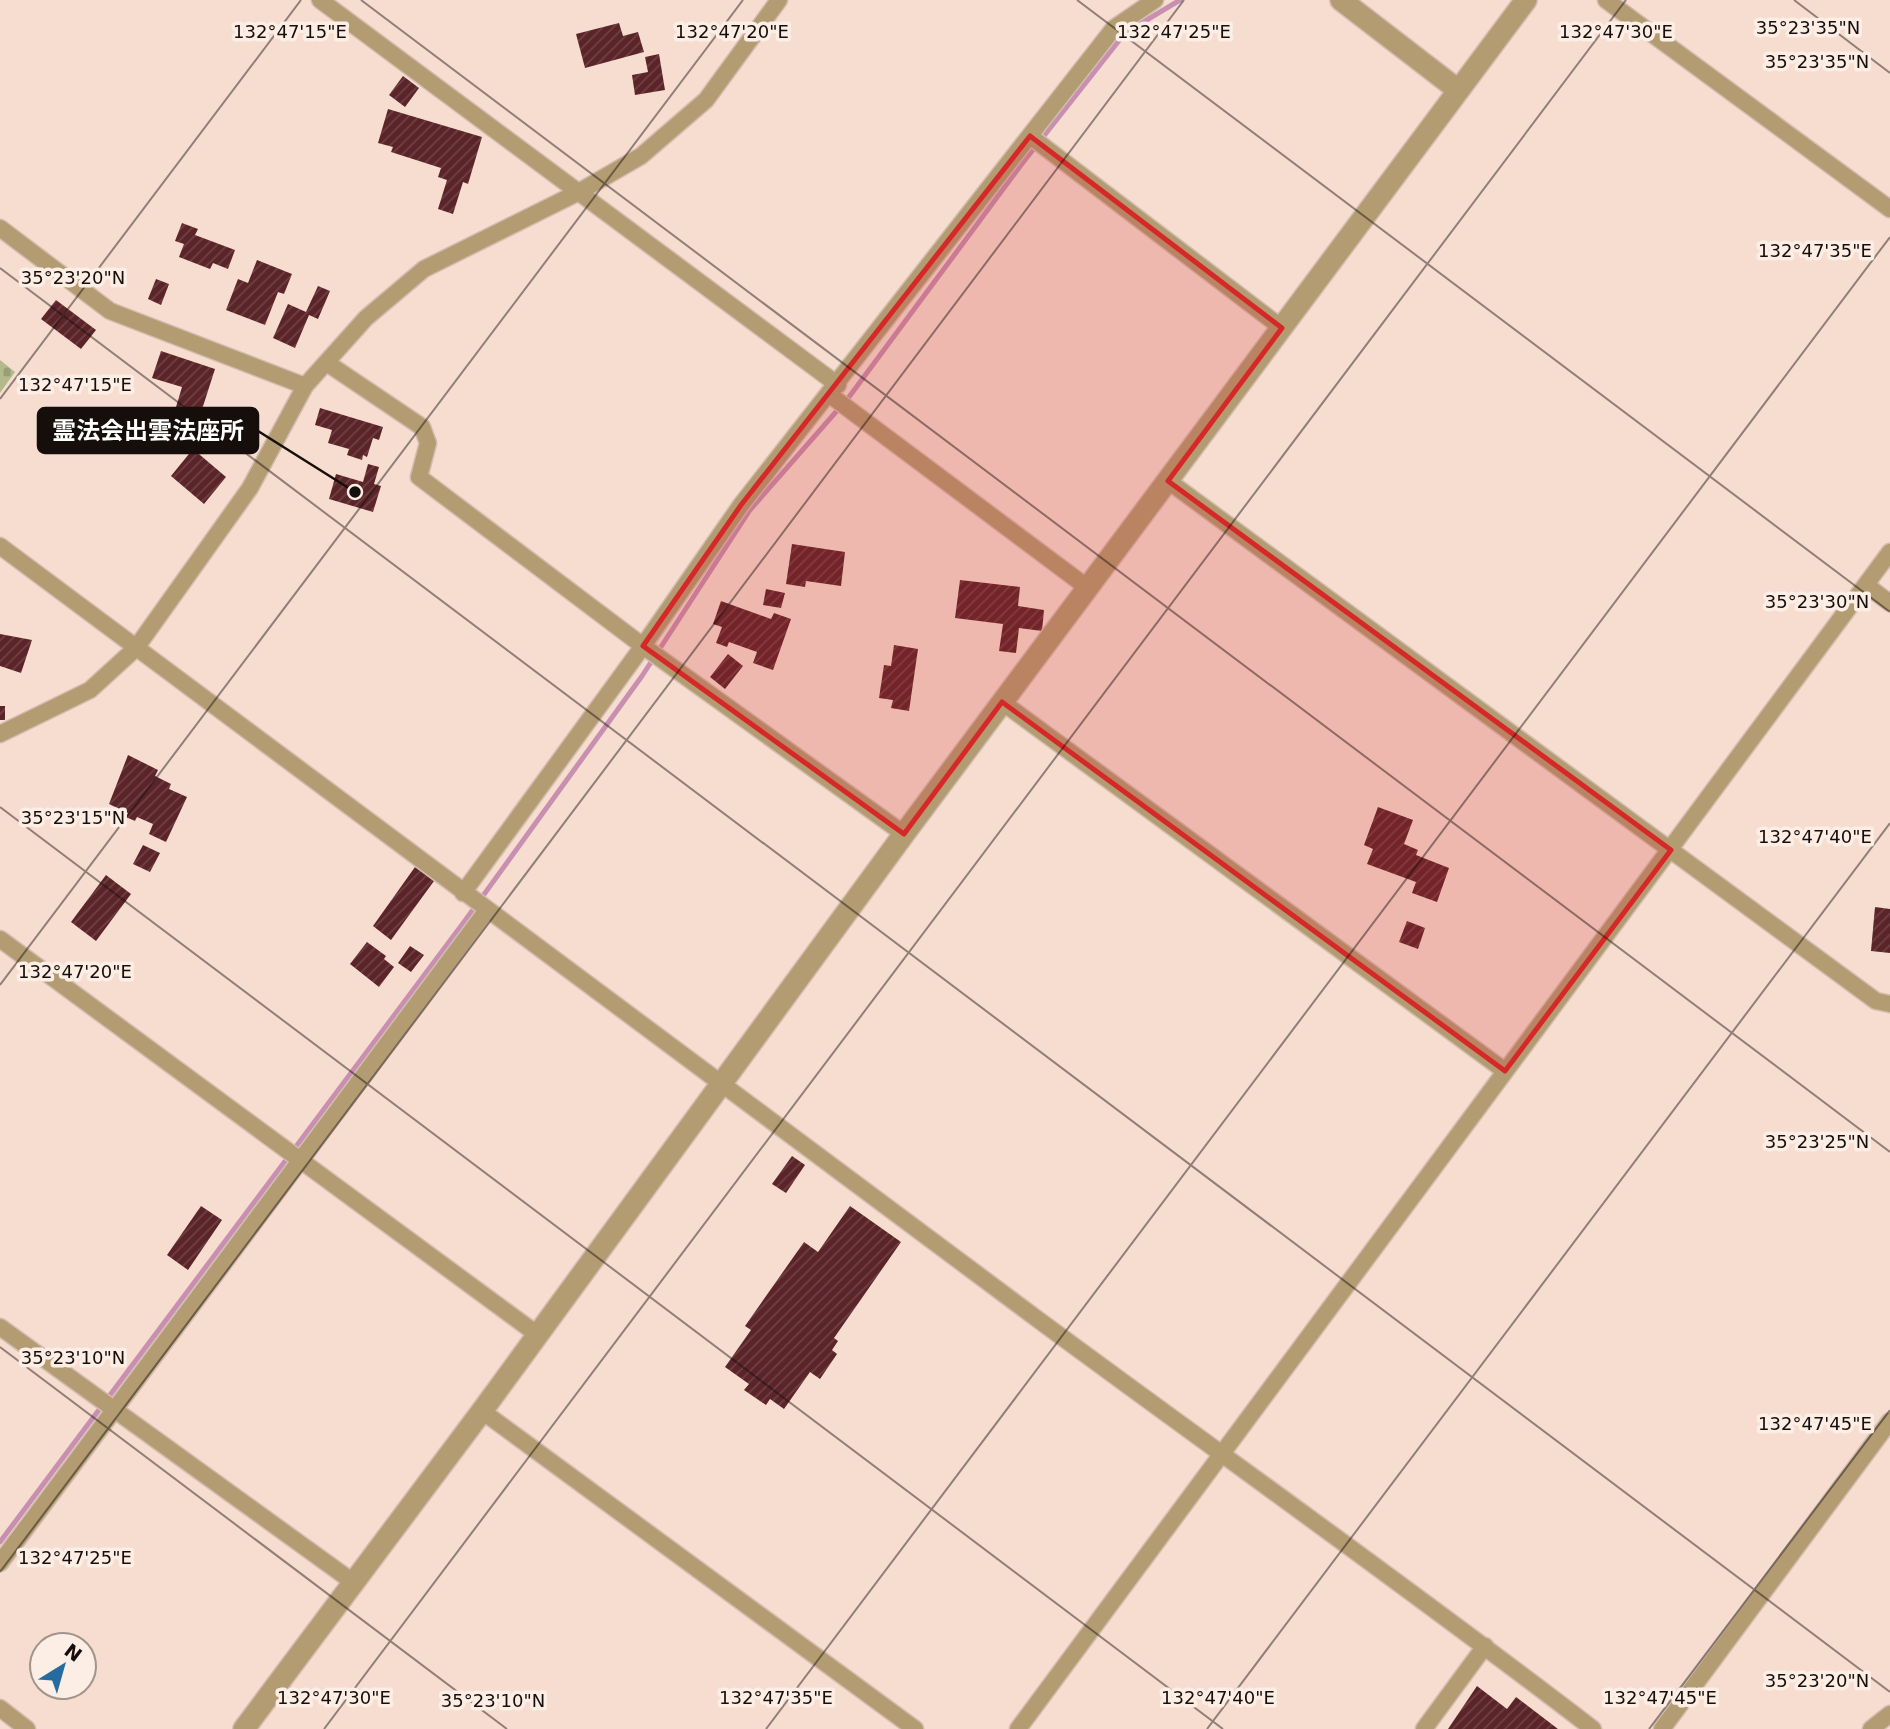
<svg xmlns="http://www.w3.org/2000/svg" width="1890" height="1729" font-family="'DejaVu Sans','Noto Sans JP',sans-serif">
	<defs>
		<pattern id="cemetery-stones" width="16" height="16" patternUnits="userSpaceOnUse" patternTransform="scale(1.75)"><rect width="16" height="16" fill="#b2ba8a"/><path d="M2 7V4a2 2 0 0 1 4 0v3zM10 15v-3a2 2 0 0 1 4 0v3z" fill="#989f76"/></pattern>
		<pattern id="building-hatch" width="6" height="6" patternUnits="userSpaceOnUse" patternTransform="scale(1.75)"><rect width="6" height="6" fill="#5b2429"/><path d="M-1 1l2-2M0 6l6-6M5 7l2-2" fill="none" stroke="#6e4145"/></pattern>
	</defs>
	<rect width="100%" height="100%" fill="#f6ddd0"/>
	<polygon fill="url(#cemetery-stones)" points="0,360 15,372 0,393"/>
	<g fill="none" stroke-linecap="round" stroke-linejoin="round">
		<polyline stroke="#c88fb0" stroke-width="5" points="0,1542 464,922 642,676 750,510 849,397 1021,165 1125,33 1180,0"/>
	</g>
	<g fill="url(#building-hatch)">
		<polygon points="619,23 623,36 638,32 644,52 585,68 576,34"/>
		<polygon points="659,54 665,90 635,95 632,75 648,72 645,57"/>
		<polygon points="403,76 419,88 405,107 389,95"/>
		<polygon points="388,109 482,137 468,184 463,182 453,214 438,209 447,180 438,177 441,168 391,152 393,147 378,143"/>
		<polygon points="182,223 198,229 195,235 235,250 228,269 213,263 210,269 179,257 184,244 175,241"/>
		<polygon points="257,260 292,274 284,294 278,292 265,325 226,310 238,279 248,283"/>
		<polygon points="156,279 169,284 161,305 148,299"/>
		<polygon points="318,286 330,291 318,319 309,315 295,348 273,338 288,304 306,312"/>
		<polygon points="56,300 96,330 81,349 41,319"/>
		<polygon points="161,351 215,369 197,425 173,417 182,387 152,378"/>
		<polygon points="320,408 383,427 379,440 373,438 367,457 363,455 362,460 347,455 349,449 328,443 332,430 315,425"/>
		<polygon points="217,422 248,434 241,454 209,443"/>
		<polygon points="193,449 226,477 204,504 171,476"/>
		<polygon points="368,464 379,467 374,484 381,486 373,512 329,499 336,474 363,482"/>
		<polygon points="792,544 845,552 841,586 806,581 805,587 786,584"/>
		<polygon points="960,580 1020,587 1018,606 1044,610 1042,631 1019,628 1016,653 999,651 1003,624 955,618"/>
		<polygon points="766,589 785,593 781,608 763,605"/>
		<polygon points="721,601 771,619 774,613 791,619 773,670 753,663 757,652 729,642 727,647 716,643 722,627 713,624"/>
		<polygon points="0,634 32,640 21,673 0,666"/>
		<polygon points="894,645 918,649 909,711 891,708 893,700 879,698 884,665 891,666"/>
		<polygon points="728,654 743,666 725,689 710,677"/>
		<rect x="0" y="706" width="5" height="14"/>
		<polygon points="128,755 158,770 155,776 171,784 169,789 187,797 166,842 149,834 153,824 137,817 135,821 126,817 128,813 109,804"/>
		<polygon points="1378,807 1413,820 1404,844 1418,850 1416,855 1449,868 1437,902 1412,893 1416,882 1367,864 1373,849 1364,845"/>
		<polygon points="143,845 160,853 150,872 133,864"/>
		<polygon points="415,867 434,881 391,940 373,926"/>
		<polygon points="106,875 131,894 96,941 71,922"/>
		<polygon points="1875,907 1890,909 1890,953 1871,951"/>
		<polygon points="1407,921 1425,928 1418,949 1399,942"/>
		<polygon points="367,942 386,956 384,959 394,967 379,987 350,964"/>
		<polygon points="410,946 424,955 411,972 398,963"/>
		<polygon points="792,1156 805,1165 786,1193 772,1184"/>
		<polygon points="201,1206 222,1220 188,1270 167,1255"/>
		<polygon points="850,1206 901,1242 834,1338 838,1341 832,1350 837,1354 820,1379 810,1372 784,1409 770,1399 766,1405 744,1390 749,1384 725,1367 751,1330 745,1326 804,1242 818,1252"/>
		<polygon points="1477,1686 1507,1709 1516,1697 1558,1729 1448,1729"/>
	</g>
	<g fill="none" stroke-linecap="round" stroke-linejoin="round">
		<defs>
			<g id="minor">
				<polyline points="320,0 838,385"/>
				<polyline points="1606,0 1890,209"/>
				<polyline points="1030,136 1282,328"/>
				<polyline points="0,228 110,311 305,386"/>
				<polyline points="327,363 422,427 428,443 419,477 643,646 741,505 1114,28 1155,0"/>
				<polyline points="830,395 1088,588"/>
				<polyline points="1171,477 1171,483 1876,1001 1890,1004"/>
				<path d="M 0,546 C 346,805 692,1064 1040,1321 C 1224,1457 1411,1589 1593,1729"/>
				<polyline points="1866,585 1890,603"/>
				<polyline points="1002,702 1505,1071"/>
				<polyline points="0,734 90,690 136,648 250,488 305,386 366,318 424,269 577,193 641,156 706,100 779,0"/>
				<polyline points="463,893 643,646 904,834"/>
				<polyline points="0,939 538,1335"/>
				<polyline points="0,1327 353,1582"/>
				<polyline points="482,1411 915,1729"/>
				<polyline points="0,1563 487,910"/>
				<polyline points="0,1708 27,1729"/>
				<polyline points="1018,1729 1890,552"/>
				<polyline points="1424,1729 1485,1646"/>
				<polyline points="1662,1729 1890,1421"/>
				<polyline points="1871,1729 1890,1714"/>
			</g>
			<g id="tertiary">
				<polyline points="1341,0 1458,90"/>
				<polyline points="244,1729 482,1411 904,834 1526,0"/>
			</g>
		</defs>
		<use href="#minor" stroke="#d2bcb0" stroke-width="19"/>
		<use href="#tertiary" stroke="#d2bcb0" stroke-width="24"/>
		<use href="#minor" stroke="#b39c72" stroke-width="16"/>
		<use href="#tertiary" stroke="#b39c72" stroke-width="21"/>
	</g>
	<path fill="#d62828" fill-opacity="0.2" stroke="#d62828" stroke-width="5" stroke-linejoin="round" d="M 1030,136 L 1282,328 L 1168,481 L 1671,850 L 1505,1071 L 1002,702 L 904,834 L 643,646 L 741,505 Z"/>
	<path fill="none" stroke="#160e0a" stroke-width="2" stroke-opacity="0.45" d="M 361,0 L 1890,1152M 1077,0 L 1890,612M 1794,0 L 1890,73M 0,268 L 1890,1692M 0,399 L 301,0M 0,807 L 1223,1729M 0,985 L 743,0M 0,1347 L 507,1729M 0,1572 L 1184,0M 324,1729 L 1626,0M 766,1729 L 1890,237M 1207,1729 L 1890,823M 1649,1729 L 1890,1410"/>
	<g font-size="18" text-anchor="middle" fill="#160e0a" stroke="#fcede5" stroke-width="7" stroke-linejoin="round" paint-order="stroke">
		<text x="1808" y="34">35°23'35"N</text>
		<text x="290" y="38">132°47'15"E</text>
		<text x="732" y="38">132°47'20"E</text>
		<text x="1174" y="38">132°47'25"E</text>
		<text x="1616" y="38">132°47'30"E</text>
		<text x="1817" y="68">35°23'35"N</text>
		<text x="1815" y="257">132°47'35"E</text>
		<text x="73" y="284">35°23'20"N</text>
		<text x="75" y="391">132°47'15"E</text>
		<text x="1817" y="608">35°23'30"N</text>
		<text x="73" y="824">35°23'15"N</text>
		<text x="1815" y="843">132°47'40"E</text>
		<text x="75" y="978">132°47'20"E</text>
		<text x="1817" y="1148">35°23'25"N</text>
		<text x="73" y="1364">35°23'10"N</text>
		<text x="1815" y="1430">132°47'45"E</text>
		<text x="75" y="1564">132°47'25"E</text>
		<text x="1817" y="1687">35°23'20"N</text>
		<text x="334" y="1704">132°47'30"E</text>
		<text x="776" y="1704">132°47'35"E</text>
		<text x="1218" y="1704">132°47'40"E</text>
		<text x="1660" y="1704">132°47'45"E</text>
		<text x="493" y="1707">35°23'10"N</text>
	</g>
	<path fill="none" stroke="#160e0a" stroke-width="2.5" d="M355 492L258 431"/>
	<circle fill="#160e0a" stroke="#fcede5" stroke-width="2.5" cx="355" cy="492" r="7"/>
	<rect fill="#160e0a" stroke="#160e0a" stroke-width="2.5" x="38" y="408" width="220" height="45" rx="7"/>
	<g font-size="24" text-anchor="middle" font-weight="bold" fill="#fff">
		<text x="148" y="439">霊法会出雲法座所</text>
	</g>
	<g transform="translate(63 1666) rotate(37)"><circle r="33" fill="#fcede5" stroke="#a0948d" stroke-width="2"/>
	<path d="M0-5L12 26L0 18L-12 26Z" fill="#266ba0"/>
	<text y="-10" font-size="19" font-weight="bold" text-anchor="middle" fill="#160e0a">N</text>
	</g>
</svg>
